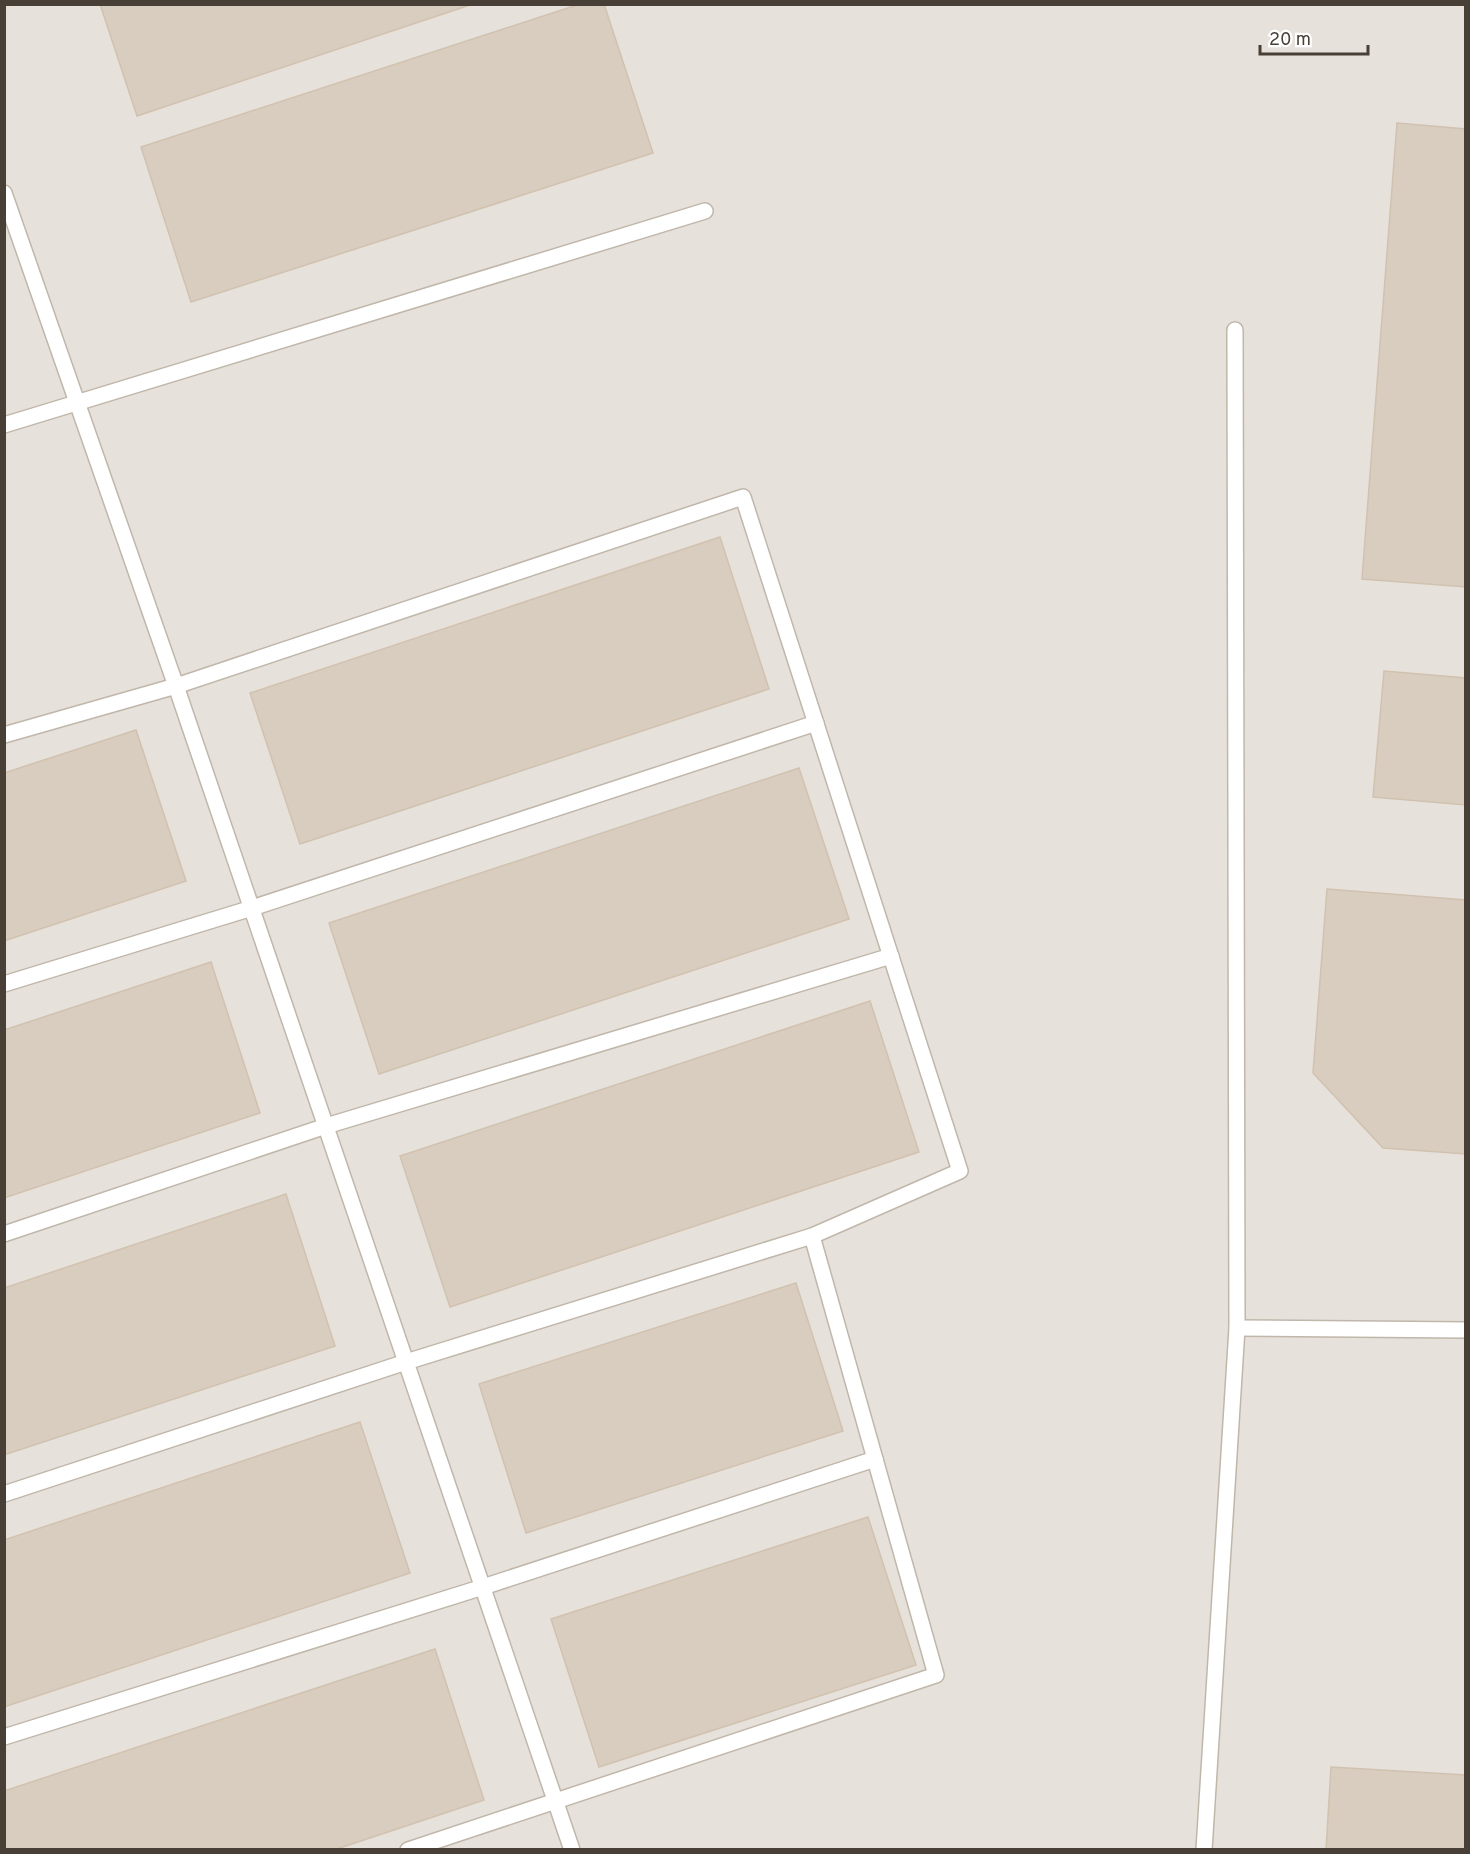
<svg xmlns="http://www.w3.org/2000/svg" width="1470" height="1854" font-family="Overpass,sans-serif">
	<rect width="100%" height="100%" fill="#f4f0e8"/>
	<rect fill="#e7e1dc" x="5" y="5" width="1460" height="1844"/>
	<g fill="#d9cdc0" stroke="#d1c2af" stroke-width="1.5">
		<polygon points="100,4 473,4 137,116"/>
		<polygon points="580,4 604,4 653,153 191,302 141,147"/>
		<polygon points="1397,123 1466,129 1466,587 1362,579"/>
		<polygon points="720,537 769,689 300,844 250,693"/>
		<polygon points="1384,671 1466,678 1466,805 1373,797"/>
		<polygon points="136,730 186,881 4,941 4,773"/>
		<polygon points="799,768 849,919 379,1074 329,923"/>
		<polygon points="1327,889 1466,900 1466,1154 1383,1148 1313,1073"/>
		<polygon points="211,962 260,1113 4,1198 4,1030"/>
		<polygon points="870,1001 919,1152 450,1307 400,1156"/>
		<polygon points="286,1194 335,1346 4,1455 4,1288"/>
		<polygon points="796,1283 843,1431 526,1533 479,1384"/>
		<polygon points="360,1422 410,1573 4,1707 4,1540"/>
		<polygon points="868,1517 916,1665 599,1767 551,1619"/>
		<polygon points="435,1649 484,1800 334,1850 4,1850 4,1791"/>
		<polygon points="1331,1767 1466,1775 1466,1850 1326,1850"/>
	</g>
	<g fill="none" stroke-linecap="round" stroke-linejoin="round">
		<defs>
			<g id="service">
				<polyline points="4,193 176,686 572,1850"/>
				<polyline points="4,425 705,211"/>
				<polyline points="4,735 176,686 743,497 960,1171 812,1236 406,1362 4,1494"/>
				<polyline points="4,984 252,908 816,723"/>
				<polyline points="4,1234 326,1126 891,956"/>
				<polyline points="1237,1328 1466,1330"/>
				<polyline points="4,1737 483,1587 875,1459"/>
				<polyline points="408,1850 936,1675 812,1236"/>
				<polyline points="1204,1850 1237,1328 1235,330"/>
			</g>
		</defs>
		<use href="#service" stroke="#c0b7aa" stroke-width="18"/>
		<use href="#service" stroke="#fff" stroke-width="15"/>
	</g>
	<rect width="1470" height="1854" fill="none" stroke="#484036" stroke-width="12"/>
	<path d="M1260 45v9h108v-9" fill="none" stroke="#484036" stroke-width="3"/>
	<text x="1269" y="45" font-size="18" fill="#484036" stroke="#ffffff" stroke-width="4.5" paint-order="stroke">20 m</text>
</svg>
